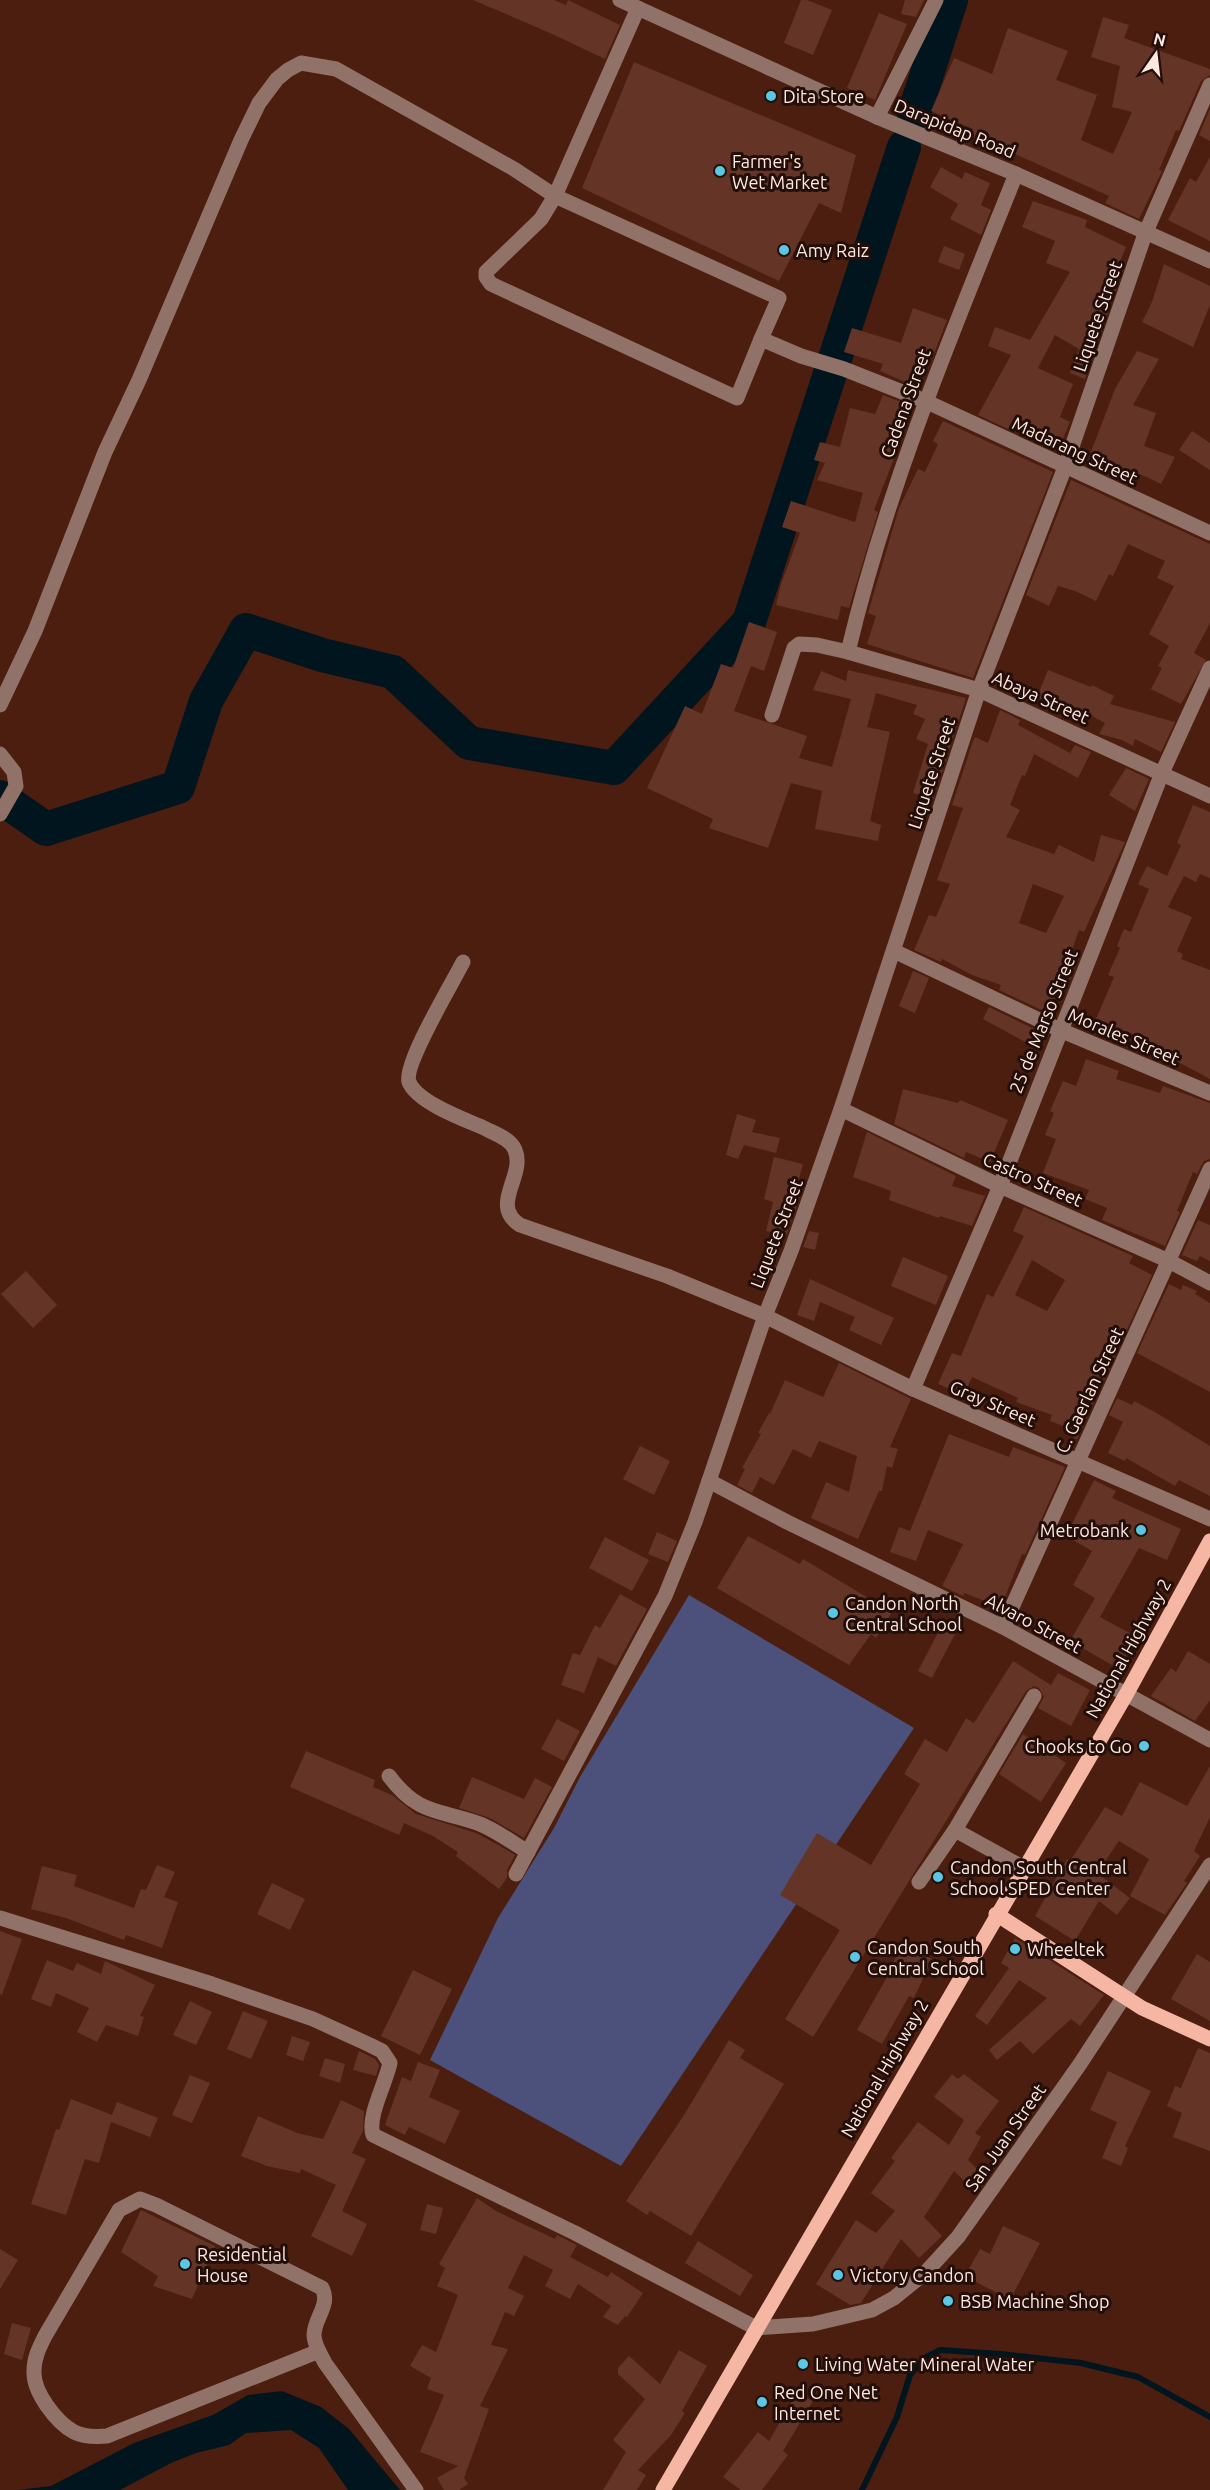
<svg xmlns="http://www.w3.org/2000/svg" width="1210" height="2490" font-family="Ubuntu,sans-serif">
	<rect width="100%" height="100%" fill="#4b1e10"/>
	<polygon fill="#4c517c" points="689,1595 914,1728 621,2166 430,2060 498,1918 554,1828 580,1777"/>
	<polygon fill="#00151d" points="282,2391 321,2407 349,2429 400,2490 348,2490 319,2448 291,2430 246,2433 229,2445 196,2453 171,2463 120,2490 18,2490 51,2486 134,2443 213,2415 248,2395"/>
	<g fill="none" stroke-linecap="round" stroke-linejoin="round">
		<polyline stroke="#00151d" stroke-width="6" points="862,2490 897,2417 910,2375 925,2358 940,2350 1000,2354 1081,2363 1138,2377 1210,2417"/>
		<g stroke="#00151d" stroke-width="34">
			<polyline points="914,114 951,0"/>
			<polyline points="0,797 46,829 178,787 206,701 246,630 322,655 393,672 469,743 614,768 749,622 904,147"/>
		</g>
	</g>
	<g fill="#643526" fill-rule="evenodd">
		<polygon points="473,0 554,0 566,5 568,0 620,25 605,59 550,33"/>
		<polygon points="801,0 807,0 832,10 813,55 784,43"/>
		<polygon points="905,0 924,0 916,17 901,14"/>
		<polygon points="879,13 907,24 875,100 847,88"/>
		<polygon points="1103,17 1129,25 1124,38 1210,69 1210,75 1201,81 1179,131 1176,130 1159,170 1162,171 1139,219 1105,203 1109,196 1006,150 970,136 973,129 931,111 954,58 992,74 1008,28 1068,51 1056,80 1097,95 1081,140 1113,154 1132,112 1112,107 1120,66 1091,57"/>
		<polygon points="634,62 856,155 841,213 819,203 779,281 582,188"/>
		<polygon points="1210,109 1210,141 1199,135"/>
		<polygon points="1210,157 1210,241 1168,220 1190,178 1196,182"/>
		<polygon points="941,167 962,179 965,172 990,183 981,205 991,210 981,235 950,219 958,204 930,187"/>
		<polygon points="1033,201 1087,220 1085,227 1126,247 1120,261 1125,263 1085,379 1070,373 1079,349 1055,335 1038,368 1073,384 1060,417 1070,422 1060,445 1011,426 1010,430 978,415 1011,355 988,346 995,327 1030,340 1070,272 1046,263 1055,241 1022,227"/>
		<polygon points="944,246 965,254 959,270 938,262"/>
		<polygon points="1164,264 1210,286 1210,305 1193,347 1142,322 1152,302"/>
		<polygon points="913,308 947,320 933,356 925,353 914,386 880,371 883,364 844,352 852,328 901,343"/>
		<polygon points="1137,351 1159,359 1133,405 1156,413 1144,446 1175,457 1161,484 1147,477 1089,457 1115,389"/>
		<polygon points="883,395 914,407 874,510 878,512 849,608 841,606 838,620 776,605 781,584 800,533 782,527 791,501 855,522 863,493 817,480 825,463 814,460 820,442 840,447 850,408 875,414"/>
		<polygon points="943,421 1053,472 973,678 867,644 876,616 868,613 899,508 918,469 925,472 938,444 933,441"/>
		<polygon points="1192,431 1210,443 1210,470 1179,450"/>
		<polygon points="1071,480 1210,544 1210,623 1194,653 1206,660 1181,704 1151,689 1162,668 1158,666 1169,646 1149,634 1174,586 1157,578 1165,561 1128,544 1113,576 1109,574 1096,601 1075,591 1058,586 1049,606 1026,595"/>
		<polygon points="749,622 777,632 764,671 751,666 734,711 807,736 799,758 832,767 851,699 813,690 821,671 846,681 848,670 966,698 933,799 913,793 928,744 916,739 925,719 913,714 917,705 876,693 867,727 890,732 870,821 881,825 878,841 815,829 822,791 791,783 768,848 709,828 713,819 647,788 685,706 702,714 721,664 733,668"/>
		<polygon points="1048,670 1091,687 1092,685 1114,696 1110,704 1175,722 1161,752 1135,739 1133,746 1122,740 1099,734 1105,723 1069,704 1066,713 1037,697"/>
		<path d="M 1000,710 L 1020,720 L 1018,725 L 1070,753 L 1075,745 L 1091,752 L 1078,778 L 1034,754 L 1025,776 L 1022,775 L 1010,805 L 1020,810 L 1006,837 L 1054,854 L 1059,845 L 1094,862 L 1101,835 L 1125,842 L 1084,932 L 1079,930 L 1069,959 L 1077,963 L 1070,979 L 1066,977 L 1046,1012 L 999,990 L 1001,985 L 972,975 L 942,959 L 941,962 L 914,950 L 929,915 L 936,917 L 950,884 L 937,880 L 963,808 L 952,805 L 973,741 L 975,737 L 988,743 ZM 1033,884 L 1064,896 L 1046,933 L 1019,923 Z"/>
		<polygon points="1126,768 1149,779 1135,811 1109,795"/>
		<polygon points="1193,805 1210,812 1210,878 1200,874 1196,882 1184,876 1168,907 1192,917 1177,951 1183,954 1181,959 1210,970 1210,1079 1135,1039 1137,1036 1096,1019 1114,977 1108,975 1120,948 1117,946 1124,929 1131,932 1149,889 1138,884 1147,866 1167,876 1181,845 1177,843"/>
		<polygon points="913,971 929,978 915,1013 899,1006"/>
		<polygon points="989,1007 1036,1030 1029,1044 983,1019"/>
		<polygon points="1086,1059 1119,1071 1116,1079 1160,1093 1163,1086 1210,1103 1210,1159 1204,1161 1197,1174 1193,1172 1177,1211 1180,1212 1165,1246 1102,1220 1107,1208 1085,1199 1089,1190 1043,1173 1056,1139 1045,1135 1054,1113 1050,1111 1063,1081 1076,1086"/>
		<polygon points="903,1089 958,1103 960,1100 1008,1120 990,1162 966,1152 964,1158 894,1124"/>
		<polygon points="737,1114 756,1120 752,1132 780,1138 776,1153 744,1145 738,1159 726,1155"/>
		<polygon points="867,1132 956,1176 952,1186 985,1196 972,1226 940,1216 939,1218 889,1200 891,1191 853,1177"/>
		<polygon points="774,1157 803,1164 797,1187 803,1189 786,1236 766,1231 773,1202 764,1199"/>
		<path d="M 1024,1207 L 1133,1256 L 1129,1263 L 1152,1275 L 1077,1439 L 1067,1435 L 1069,1428 L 1050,1421 L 1052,1415 L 1016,1402 L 1018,1398 L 972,1377 L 964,1395 L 938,1384 L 952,1353 L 961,1356 L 987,1294 L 993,1297 L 1024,1236 L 1013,1231 ZM 1032,1260 L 1065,1280 L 1047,1311 L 1015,1295 Z"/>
		<polygon points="1198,1220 1210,1225 1210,1261 1200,1256 1197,1261 1182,1255"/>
		<polygon points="809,1231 819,1233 815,1250 803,1247"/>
		<polygon points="903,1257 948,1276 936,1305 891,1286"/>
		<polygon points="26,1271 57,1305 33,1328 1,1294"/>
		<polygon points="810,1279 894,1318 881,1345 849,1330 855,1317 820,1302 814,1321 797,1315"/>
		<polygon points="1169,1284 1181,1290 1183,1285 1197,1291 1195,1294 1210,1303 1210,1392 1137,1353"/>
		<polygon points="839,1363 911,1399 890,1447 898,1449 892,1468 887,1466 882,1491 879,1491 858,1539 811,1518 826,1482 849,1492 857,1456 819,1441 811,1458 793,1449 774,1485 760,1477 752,1493 737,1485 745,1469 742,1468 761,1434 758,1433 769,1413 770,1414 785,1380 823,1397"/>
		<polygon points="1117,1398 1132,1405 1134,1401 1155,1412 1210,1446 1210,1496 1179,1480 1175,1486 1126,1458 1125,1461 1108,1453 1123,1422 1109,1415"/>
		<polygon points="949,1434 1009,1457 1013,1447 1065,1467 1025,1555 1022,1554 1001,1607 964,1593 963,1596 942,1586 963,1544 928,1530 916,1561 890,1552 899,1527 910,1531"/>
		<polygon points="640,1446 670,1461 654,1495 623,1479"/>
		<polygon points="1094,1480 1116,1491 1112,1498 1181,1529 1167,1560 1139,1548 1100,1617 1137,1637 1119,1669 1070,1641 1095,1598 1073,1585 1092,1551 1066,1536"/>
		<polygon points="657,1532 677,1541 668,1562 648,1554"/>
		<polygon points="748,1536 800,1564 803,1559 892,1612 876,1638 871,1634 849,1665 717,1588"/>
		<polygon points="605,1537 649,1560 632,1591 589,1568"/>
		<polygon points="620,1594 647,1609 616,1666 598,1657 584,1693 561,1685 573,1653 580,1655 595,1625 600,1628"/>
		<polygon points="941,1627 955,1634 932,1678 918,1671"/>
		<polygon points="1188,1651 1210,1664 1210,1700 1195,1721 1151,1696 1171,1668 1176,1672"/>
		<polygon points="1013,1661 1051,1685 1058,1673 1090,1690 1071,1726 1038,1708 1044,1697 1039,1688 1034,1686 1026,1691 813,2037 785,2019 840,1930 780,1895 817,1833 871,1865 920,1784 904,1774 925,1739 947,1752 966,1718 974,1723"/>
		<polygon points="557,1719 580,1731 564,1761 541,1749"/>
		<polygon points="1023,1734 1066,1763 1041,1802 999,1774"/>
		<polygon points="306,1751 375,1780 373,1787 392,1795 416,1814 476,1833 500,1846 515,1855 507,1870 507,1878 499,1889 456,1856 458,1852 433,1836 404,1823 399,1835 290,1787"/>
		<polygon points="1210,1766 1210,1817 1194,1851 1200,1856 1184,1881 1187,1883 1165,1915 1130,1896 1149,1859 1119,1841 1097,1873 1130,1898 1117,1915 1099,1901 1075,1941 1035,1916 1067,1859 1070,1861 1105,1807 1122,1816 1140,1782 1187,1806"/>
		<polygon points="472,1777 524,1799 535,1778 552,1787 524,1838 490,1818 459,1808"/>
		<polygon points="157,1865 175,1872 164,1897 178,1902 162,1948 126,1935 124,1940 66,1918 31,1909 42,1866 77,1875 74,1886 134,1908 141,1889 146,1890"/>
		<polygon points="272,1883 305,1899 290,1930 257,1914"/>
		<polygon points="0,1931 22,1939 2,1995 0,1994"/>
		<polygon points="1015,1938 1104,1995 1080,2026 1071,2019 1033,2054 1020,2041 997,2060 989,2050 1047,1998 1019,1980 987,2025 975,2016 1009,1968 1001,1963"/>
		<polygon points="901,1945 932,1959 914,1998 909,1996 882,2044 857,2030 886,1979"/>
		<polygon points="1197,1954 1210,1962 1210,2021 1171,1999"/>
		<polygon points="47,1960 73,1971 77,1963 101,1974 105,1961 155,1985 140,2016 144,2017 138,2036 106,2025 97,2042 77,2032 89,2008 56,1993 51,2007 31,1999"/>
		<polygon points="413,1970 452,1989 420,2055 381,2036"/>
		<polygon points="190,2001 212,2012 196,2045 173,2035"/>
		<polygon points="243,2011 268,2021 251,2059 227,2049"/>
		<polygon points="292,2036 310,2042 303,2061 286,2055"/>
		<polygon points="729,2040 745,2050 740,2058 784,2084 691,2236 650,2211 647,2215 626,2201 684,2115"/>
		<polygon points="1198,2048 1210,2053 1210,2151 1173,2137 1182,2113 1167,2106 1175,2086 1181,2088"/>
		<polygon points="359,2051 375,2059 379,2065 376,2076 353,2070"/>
		<polygon points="325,2058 345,2064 340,2083 319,2076"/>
		<polygon points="418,2062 440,2070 429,2097 460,2111 445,2144 409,2127 405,2135 385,2125 402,2077 411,2081"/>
		<polygon points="1108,2071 1151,2091 1125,2146 1128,2148 1121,2166 1102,2158 1117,2122 1090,2110"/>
		<polygon points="952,2074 958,2079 964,2074 999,2101 975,2133 981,2137 968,2160 987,2179 977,2193 954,2171 924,2217 942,2236 919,2258 901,2239 861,2303 850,2305 816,2284 856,2220 876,2233 895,2211 871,2193 895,2161 891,2158 918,2122 949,2145 964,2120 934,2097"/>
		<polygon points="190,2075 210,2083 192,2123 172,2115"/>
		<polygon points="71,2099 112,2115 117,2102 158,2118 150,2137 111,2122 99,2163 85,2159 66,2215 31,2204 56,2129 59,2130"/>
		<polygon points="341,2100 364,2111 363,2131 352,2153 366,2159 342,2211 367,2224 352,2256 311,2236 336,2185 301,2169 300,2173 267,2166 241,2156 258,2116 297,2133 323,2139"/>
		<polygon points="477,2198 496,2211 555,2239 557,2235 577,2245 570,2257 608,2277 611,2272 643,2293 627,2317 625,2316 618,2325 603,2317 611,2306 578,2284 570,2299 545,2286 553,2270 524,2255 508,2288 524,2296 514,2316 505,2312 491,2345 508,2349 480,2406 489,2409 464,2478 468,2484 459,2490 444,2490 437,2478 458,2466 420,2452 444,2395 427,2389 431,2378 410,2366 422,2345 436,2352 458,2295 437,2286 445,2268 439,2264"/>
		<polygon points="427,2204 443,2208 436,2234 420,2230"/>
		<polygon points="141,2210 215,2246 192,2299 153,2286 158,2276 121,2252"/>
		<polygon points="1003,2226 1040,2243 1010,2300 965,2276 980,2249 990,2254"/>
		<polygon points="698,2241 753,2275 740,2296 685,2263"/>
		<polygon points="0,2249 18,2260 0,2289"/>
		<polygon points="12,2323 31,2328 22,2360 4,2354"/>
		<polygon points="679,2350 707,2366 682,2411 685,2413 671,2435 638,2470 646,2475 637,2490 603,2490 626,2452 613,2440 645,2399 618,2374 618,2368 629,2356 660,2384"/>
		<polygon points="797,2392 813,2401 783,2451 788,2455 762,2490 741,2490 723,2477 758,2432 769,2441"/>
	</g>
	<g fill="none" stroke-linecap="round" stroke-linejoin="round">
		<g stroke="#917269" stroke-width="15">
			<polyline points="620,0 877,117 1016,174 1210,261"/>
			<polyline points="638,8 555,196 541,219 486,272 486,277 491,284 737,398 761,339"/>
			<polyline points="877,117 936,0"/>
			<path d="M 848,652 C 887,487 953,331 1016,174"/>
			<polyline points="0,705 35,631 105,452 139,380 241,140 259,103 277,79 288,70 301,63 336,69 514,169 555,196 779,298 761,339 801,356 844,369 925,401 1210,533"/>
			<polyline points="772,715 794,648 799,644 817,645 848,652 979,690 1210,796"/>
			<polyline points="0,754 14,772 16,786 0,814"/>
			<polyline points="894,951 1060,1030 1210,1093"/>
			<path d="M 463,962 C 453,982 403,1065 409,1082 C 417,1102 463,1119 482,1127 C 493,1133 510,1138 515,1150 C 526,1176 489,1205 520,1225 L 667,1276 L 765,1316 L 913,1389 L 1210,1519"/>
			<polyline points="841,1109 1000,1186 1169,1261 1210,1283"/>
			<polyline points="913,1389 1000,1186 1162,773 1210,668"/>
			<polyline points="709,1481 787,1522 1003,1627 1210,1740"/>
			<polyline points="1003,1627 1210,1169"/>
			<path d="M 389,1776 C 419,1816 439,1809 480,1824 C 497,1831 513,1843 528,1852"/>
			<polyline points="955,1830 1024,1868"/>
			<polyline points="516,1874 665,1596 695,1522 765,1316 791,1251 841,1109 979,690 1065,467 1145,234 1210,85"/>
			<polyline points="919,1882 955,1830 1034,1696"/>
			<path d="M 0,1918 L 212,1984 L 313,2019 L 370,2045 L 382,2051 L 390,2063 C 386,2083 367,2116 373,2135 L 575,2233 L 756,2328 L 813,2324 L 872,2310 L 894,2298 L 926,2272 L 958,2237 L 1080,2064 L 1210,1865"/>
			<path d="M 319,2351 L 107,2436 C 96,2437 84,2437 74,2432 C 56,2422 33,2392 34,2371 C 34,2358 39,2348 45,2336 L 119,2210 L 140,2199 L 156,2205 L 322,2288 C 331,2305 314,2318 314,2335 C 314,2345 321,2355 325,2363 L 416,2490"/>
		</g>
		<g stroke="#f5b6a3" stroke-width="15">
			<polyline points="996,1914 1142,2008 1210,2039"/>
			<polyline points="663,2490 1127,1693 1210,1541"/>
		</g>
	</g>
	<g fill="#5ac8e5" stroke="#230f09" stroke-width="2">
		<circle cx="771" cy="96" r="6"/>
		<circle cx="720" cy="171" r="6"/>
		<circle cx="784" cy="250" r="6"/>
		<circle cx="1141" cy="1530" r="6"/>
		<circle cx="833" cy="1613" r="6"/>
		<circle cx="1144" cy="1746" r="6"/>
		<circle cx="938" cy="1877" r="6"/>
		<circle cx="1015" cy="1949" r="6"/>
		<circle cx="855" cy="1957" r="6"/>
		<circle cx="185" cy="2264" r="6"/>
		<circle cx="838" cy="2275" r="6"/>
		<circle cx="948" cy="2301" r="6"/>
		<circle cx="803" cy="2364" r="6"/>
		<circle cx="762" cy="2402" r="6"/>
	</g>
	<g text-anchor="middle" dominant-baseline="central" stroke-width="6" stroke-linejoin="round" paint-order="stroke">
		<g font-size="18" fill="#ffe6df" stroke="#230f09" text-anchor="start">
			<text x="783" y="96">Dita Store</text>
			<text x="732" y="161">Farmer's<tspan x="732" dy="21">Wet Market</tspan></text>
			<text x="796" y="250">Amy Raiz</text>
			<text x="1129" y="1530" text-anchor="end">Metrobank</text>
			<text x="845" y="1603">Candon North<tspan x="845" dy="21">Central School</tspan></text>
			<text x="1132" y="1746" text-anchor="end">Chooks to Go</text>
			<text x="950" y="1867">Candon South Central<tspan x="950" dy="21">School SPED Center</tspan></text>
			<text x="867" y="1947">Candon South<tspan x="867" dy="21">Central School</tspan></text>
			<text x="1027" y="1949">Wheeltek</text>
			<text x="197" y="2254">Residential<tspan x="197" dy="21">House</tspan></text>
			<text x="850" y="2275">Victory Candon</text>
			<text x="960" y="2301">BSB Machine Shop</text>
			<text x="815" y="2364">Living Water Mineral Water</text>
			<text x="774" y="2392">Red One Net<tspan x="774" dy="21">Internet</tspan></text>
		</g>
		<g font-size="18" fill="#ffe6df" stroke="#230f09">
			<text transform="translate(955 128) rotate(22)">Darapidap Road</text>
			<text transform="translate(1097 316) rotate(-71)">Liquete Street</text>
			<text transform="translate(905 403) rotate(-70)">Cadena Street</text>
			<text transform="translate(1075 450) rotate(25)">Madarang Street</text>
			<text transform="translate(1041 697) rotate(24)">Abaya Street</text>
			<text transform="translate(931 773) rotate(-72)">Liquete Street</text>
			<text transform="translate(1043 1021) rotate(-68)">25 de Marso Street</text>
			<text transform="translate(1124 1036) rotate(23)">Morales Street</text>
			<text transform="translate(1033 1179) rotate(24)">Castro Street</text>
			<text transform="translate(776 1233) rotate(-69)">Liquete Street</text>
			<text transform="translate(1089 1390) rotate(-65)">C. Gaerlan Street</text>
			<text transform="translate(993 1403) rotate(23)">Gray Street</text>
			<text transform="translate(1034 1623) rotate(28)">Alvaro Street</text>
			<text transform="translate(1128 1648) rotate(-61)">National Highway 2</text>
			<text transform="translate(884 2068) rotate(-60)">National Highway 2</text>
			<text transform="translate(1005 2137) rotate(-55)">San Juan Street</text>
		</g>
	</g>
	<g transform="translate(1156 54) rotate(14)" stroke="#230f09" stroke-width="4.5" paint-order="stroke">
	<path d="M0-4.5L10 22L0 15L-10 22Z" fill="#ffe6df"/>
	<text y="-9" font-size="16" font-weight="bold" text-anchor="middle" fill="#ffe6df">N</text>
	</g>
</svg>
